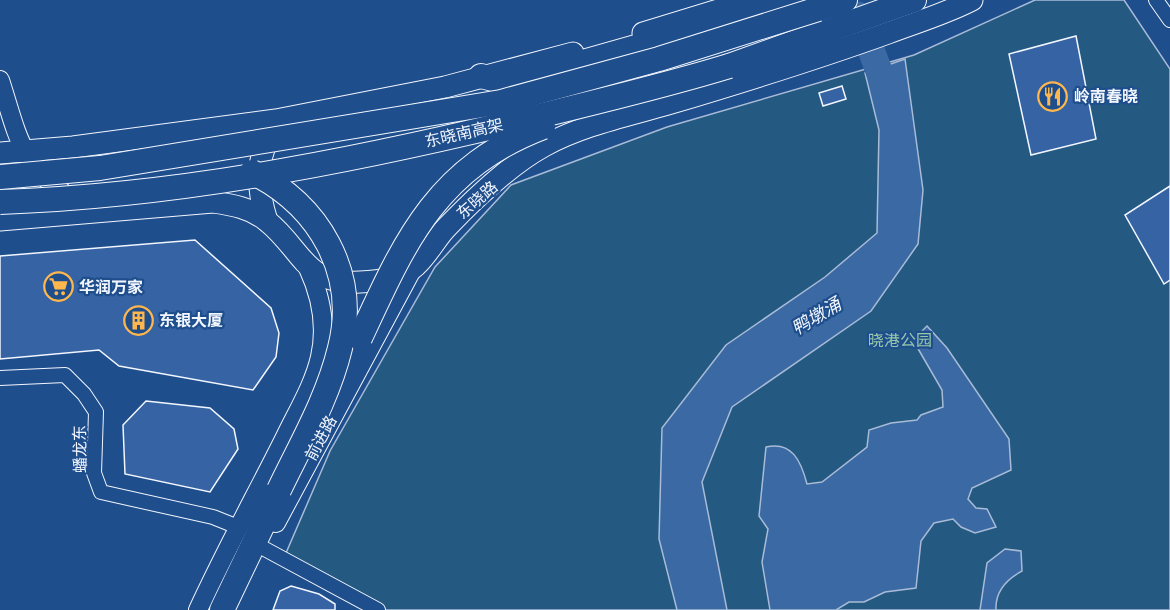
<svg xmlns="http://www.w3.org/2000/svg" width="1170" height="610" font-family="Raleway,'Noto Sans SC',sans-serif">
	<rect width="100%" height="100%" fill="#1f4e8c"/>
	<polygon fill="#245a82" stroke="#a8bbd7" stroke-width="1.5" points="1035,0 1124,0 1170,69 1170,610 379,610 286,553 330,451 435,267 511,185 667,127 914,55"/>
	<g fill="#3b69a3" stroke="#a8bbd7" stroke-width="1.5">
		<polygon points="905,59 923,190 918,244 871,311 732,407 702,482 727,610 677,610 659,539 662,428 726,345 825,277 877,233 879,130 865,73"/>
		<path d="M 927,326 L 947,348 L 1009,439 L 1011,470 L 972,488 L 968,499 L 976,508 L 987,509 L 996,527 L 975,533 L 961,527 L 953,519 L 934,523 L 921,541 L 916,588 L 885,592 L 864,602 L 849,602 L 836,610 L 770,610 L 762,562 L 768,529 L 759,516 L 766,447 C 792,441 801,461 807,484 L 822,482 L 867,447 L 869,430 L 891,423 L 917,420 L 921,415 L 943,407 L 942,390 L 913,340 Z"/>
		<path d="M 1005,549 L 1021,551 L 1022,571 C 1007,579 995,591 996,610 L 980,610 L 987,563 Z"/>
	</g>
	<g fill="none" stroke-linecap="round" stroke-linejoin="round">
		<polyline stroke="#3b69a3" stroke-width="27" points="858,15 891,103"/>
	</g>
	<g fill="#3563a3" stroke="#f2f6ff" stroke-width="1.5">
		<polygon points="1076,36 1096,139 1031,155 1009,54"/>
		<polygon points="842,86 846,99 823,106 819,93"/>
		<polygon points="1170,186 1170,280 1164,284 1125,215"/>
		<polygon points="195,240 271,308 279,333 276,357 253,390 119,366 99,350 0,359 0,256"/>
		<polygon points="146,401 210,408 234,429 238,449 210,492 125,474 123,425"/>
		<polygon points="291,586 319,594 335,604 335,610 273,610 280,591"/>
	</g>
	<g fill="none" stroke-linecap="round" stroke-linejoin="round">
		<defs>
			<g id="street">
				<polyline points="1156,0 1170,20"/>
				<polyline points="0,378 65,375 84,394 96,412 94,473 101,492 213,517 238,527"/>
				<polyline points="263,548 378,610"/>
			</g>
			<g id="secondary">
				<path d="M 0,80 C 18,136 20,165 72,199"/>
				<polyline points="276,523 413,268"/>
				<path d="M 198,610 C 225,551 256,495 285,437 C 297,412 314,384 320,357 C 327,326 321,296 308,268"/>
			</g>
			<g id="primary">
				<polyline points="643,33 751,0"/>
				<polyline points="0,153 73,147 276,120 445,87 573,53"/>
				<path d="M 0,220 L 213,202 C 233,205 251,208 267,221 C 303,250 304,285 360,282 C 377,281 399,279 412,269 C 426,259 435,239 447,227 C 473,200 511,164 544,146 C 582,125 627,116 668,104 C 742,82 816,59 888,33 C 917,22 945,14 972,0"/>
				<path d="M 267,221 C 260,199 256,172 264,149 C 267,142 274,136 279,130"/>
			</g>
			<g id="highway">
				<polyline points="818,9 845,0"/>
				<polyline points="729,66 914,0"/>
				<polyline points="481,76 509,83 802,0"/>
				<polyline points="334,386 360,338"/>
				<polyline points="222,610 288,472"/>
			</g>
		</defs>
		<use href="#street" stroke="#f2f6ff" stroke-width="16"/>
		<use href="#secondary" stroke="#f2f6ff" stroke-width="20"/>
		<use href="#primary" stroke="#f2f6ff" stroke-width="23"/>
		<use href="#highway" stroke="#f2f6ff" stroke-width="26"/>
		<use href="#street" stroke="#1f4e8c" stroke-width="14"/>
		<use href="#secondary" stroke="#1f4e8c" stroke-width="18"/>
		<use href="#primary" stroke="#1f4e8c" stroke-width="21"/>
		<use href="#highway" stroke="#1f4e8c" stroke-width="24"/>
		<defs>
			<g id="highway-bridge">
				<path d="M 252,172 C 319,205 359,273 340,348 C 328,398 301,444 279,490"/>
				<polyline points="0,177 100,168 501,102 659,59 818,9"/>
				<path d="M 0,202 C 172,196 343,163 510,123 C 583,105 657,88 729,66"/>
				<path d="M 360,338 C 405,241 436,168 543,127"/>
			</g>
		</defs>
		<use href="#highway-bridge" stroke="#f2f6ff" stroke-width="26" stroke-linecap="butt"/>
		<use href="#highway-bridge" stroke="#1f4e8c" stroke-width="24"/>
	</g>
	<defs>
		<symbol id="restaurant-ring" viewBox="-11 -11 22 22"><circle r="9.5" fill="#1f4e8c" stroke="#ffb74d" stroke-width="1.5"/><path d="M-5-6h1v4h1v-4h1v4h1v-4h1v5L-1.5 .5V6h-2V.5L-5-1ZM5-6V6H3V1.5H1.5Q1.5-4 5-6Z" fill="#ffb74d"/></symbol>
		<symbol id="supermarket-ring" viewBox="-11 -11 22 22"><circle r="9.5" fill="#1f4e8c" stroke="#ffb74d" stroke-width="1.5"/><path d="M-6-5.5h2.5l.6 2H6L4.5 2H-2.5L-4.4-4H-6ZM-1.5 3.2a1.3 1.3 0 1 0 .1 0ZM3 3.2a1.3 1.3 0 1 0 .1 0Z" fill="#ffb74d"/></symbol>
		<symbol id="building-ring" viewBox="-11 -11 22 22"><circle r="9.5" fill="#1f4e8c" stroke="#ffb74d" stroke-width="1.5"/><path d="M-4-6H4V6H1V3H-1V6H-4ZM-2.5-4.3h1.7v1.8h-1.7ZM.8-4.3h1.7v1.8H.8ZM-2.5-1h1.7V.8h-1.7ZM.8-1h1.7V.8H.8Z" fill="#ffb74d"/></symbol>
	</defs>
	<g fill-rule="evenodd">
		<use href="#restaurant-ring" x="1036" y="80" width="33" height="33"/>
		<use href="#supermarket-ring" x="42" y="270" width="33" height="33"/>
		<use href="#building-ring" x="122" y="304" width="33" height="33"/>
	</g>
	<g text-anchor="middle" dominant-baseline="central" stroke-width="4.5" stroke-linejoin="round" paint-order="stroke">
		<g font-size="16" font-weight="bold" fill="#f2f6ff" stroke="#1f4e8c" text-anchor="start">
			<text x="1074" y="96">岭南春晓</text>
			<text x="79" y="287">华润万家</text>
			<text x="159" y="320">东银大厦</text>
		</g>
		<g font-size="16" fill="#f2f6ff" stroke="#1f4e8c">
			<text transform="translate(464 133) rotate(-13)">东晓南高架</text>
			<text transform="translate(477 200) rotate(-41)">东晓路</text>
			<text transform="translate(321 438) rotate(-62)">前进路</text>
			<text transform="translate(80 449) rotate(-91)">蟠龙东</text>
		</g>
		<g font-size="16" fill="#97c8a6" stroke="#1f4e8c">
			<text x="900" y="340">晓港公园</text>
		</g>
		<g font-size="18" font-style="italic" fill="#f2f6ff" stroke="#1f4e8c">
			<text transform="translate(816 316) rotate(-31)">鸭墩涌</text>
		</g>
	</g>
</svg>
